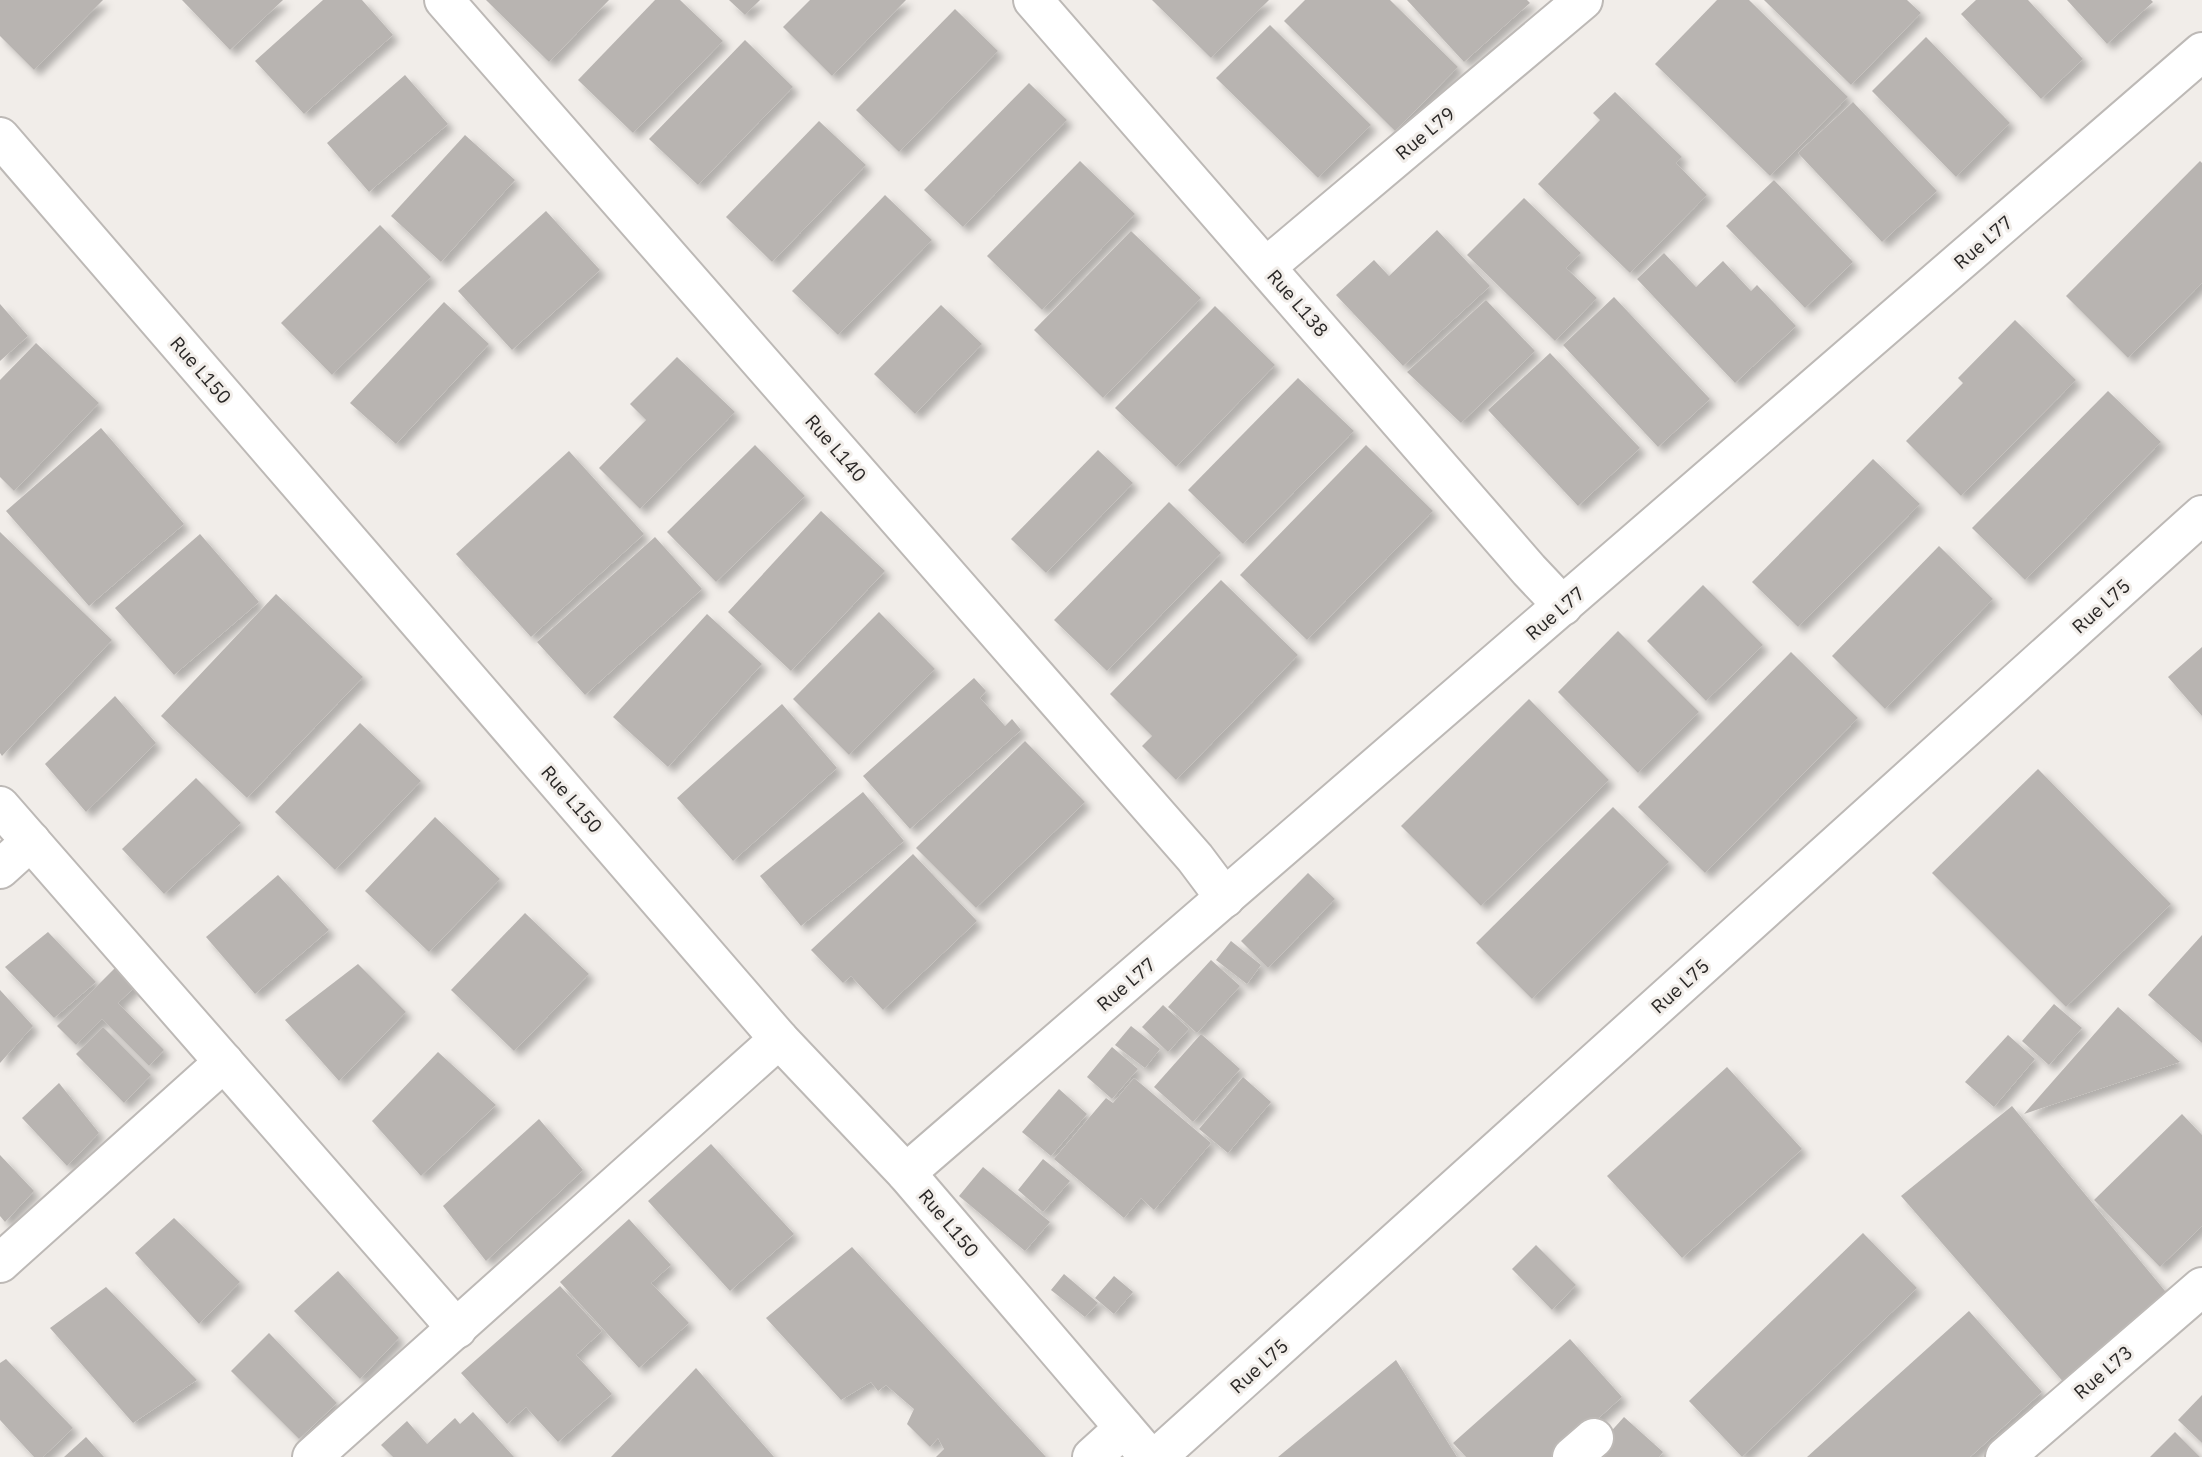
<svg xmlns="http://www.w3.org/2000/svg" width="2202" height="1457" font-family="'IBM Plex Sans',sans-serif">
	<defs>
		<filter id="shadow"><feDropShadow dx="6" dy="6" stdDeviation="3.5" flood-color="#0004"/></filter>
	</defs>
	<rect width="100%" height="100%" fill="#f1ede9"/>
	<g fill="#b8b4b1" filter="url(#shadow)">
		<polygon points="0,0 103,0 34,70 0,36"/>
		<polygon points="182,0 283,0 230,50"/>
		<polygon points="323,0 362,0 393,35 304,114 255,61"/>
		<polygon points="486,0 609,0 549,62"/>
		<polygon points="655,0 680,0 723,41 633,133 578,80"/>
		<polygon points="729,0 760,0 745,15"/>
		<polygon points="810,0 906,0 832,76 783,27"/>
		<polygon points="1152,0 1269,0 1211,58"/>
		<polygon points="1305,0 1390,0 1458,67 1395,131 1284,21"/>
		<polygon points="1407,0 1527,0 1530,3 1464,62"/>
		<polygon points="1717,0 1749,0 1848,97 1770,176 1655,64"/>
		<polygon points="1764,0 1907,0 1921,13 1851,85"/>
		<polygon points="1976,0 2028,0 2083,59 2041,99 1961,14"/>
		<polygon points="2067,0 2151,0 2153,2 2107,44"/>
		<polygon points="955,9 998,51 899,152 856,110"/>
		<polygon points="1270,25 1371,125 1318,178 1216,78"/>
		<polygon points="1926,37 2010,123 1956,177 1872,91"/>
		<polygon points="745,40 793,87 698,185 649,139"/>
		<polygon points="405,75 448,124 369,192 327,143"/>
		<polygon points="1029,83 1067,120 963,227 924,190"/>
		<polygon points="1615,92 1682,157 1676,163 1707,195 1630,273 1538,184 1600,120 1593,113"/>
		<polygon points="1853,102 1937,191 1882,242 1798,153"/>
		<polygon points="819,121 866,165 772,262 726,217"/>
		<polygon points="465,135 515,180 441,262 391,216"/>
		<polygon points="1080,161 1135,214 1042,310 987,256"/>
		<polygon points="2200,161 2202,163 2202,283 2128,358 2066,296"/>
		<polygon points="1774,180 1853,262 1805,308 1726,226"/>
		<polygon points="885,195 932,240 838,335 792,291"/>
		<polygon points="1524,198 1581,253 1566,268 1597,298 1555,341 1467,255"/>
		<polygon points="546,211 600,270 512,350 458,291"/>
		<polygon points="380,225 431,277 332,375 281,323"/>
		<polygon points="1437,230 1490,286 1403,366 1336,295 1374,260 1389,276"/>
		<polygon points="1131,231 1201,298 1103,398 1034,330"/>
		<polygon points="1664,253 1696,287 1723,261 1751,291 1757,285 1796,326 1735,383 1637,279"/>
		<polygon points="1614,297 1710,399 1658,447 1563,345"/>
		<polygon points="1486,300 1535,351 1461,423 1407,372"/>
		<polygon points="444,302 489,344 396,444 350,403"/>
		<polygon points="0,304 28,336 0,361"/>
		<polygon points="941,305 982,344 915,414 874,374"/>
		<polygon points="1215,306 1275,365 1176,467 1115,408"/>
		<polygon points="2015,320 2076,380 1961,496 1906,441 1963,383 1958,378"/>
		<polygon points="36,343 99,403 14,491 0,477 0,380"/>
		<polygon points="1550,353 1640,448 1578,506 1488,410"/>
		<polygon points="677,357 735,412 640,509 599,468 646,420 630,404"/>
		<polygon points="1298,378 1354,431 1243,544 1188,490"/>
		<polygon points="2108,391 2161,442 2025,580 1972,528"/>
		<polygon points="101,428 184,524 89,606 6,511"/>
		<polygon points="755,445 805,496 716,582 667,532"/>
		<polygon points="1366,445 1433,511 1307,640 1240,575"/>
		<polygon points="1098,450 1133,483 1046,573 1011,539"/>
		<polygon points="569,451 644,534 531,637 456,554"/>
		<polygon points="1873,459 1920,504 1798,627 1752,582"/>
		<polygon points="1169,502 1221,553 1107,671 1054,620"/>
		<polygon points="821,511 885,571 791,671 728,612"/>
		<polygon points="0,532 112,640 2,756 0,753"/>
		<polygon points="200,534 259,602 174,675 115,608"/>
		<polygon points="655,537 702,589 585,695 537,642"/>
		<polygon points="1939,546 1993,599 1885,709 1832,656"/>
		<polygon points="1221,580 1298,655 1176,780 1142,746 1152,736 1110,694"/>
		<polygon points="1703,585 1763,645 1706,701 1647,641"/>
		<polygon points="276,594 363,677 247,798 161,716"/>
		<polygon points="879,612 935,669 849,755 793,699"/>
		<polygon points="707,614 762,664 668,767 613,717"/>
		<polygon points="1618,631 1699,712 1638,773 1558,692"/>
		<polygon points="2202,647 2202,716 2168,677"/>
		<polygon points="1791,652 1858,718 1705,873 1638,807"/>
		<polygon points="974,678 986,691 980,698 1005,726 1012,719 1021,730 910,829 863,776"/>
		<polygon points="115,696 156,743 86,812 45,764"/>
		<polygon points="1529,699 1609,780 1481,906 1401,826"/>
		<polygon points="782,704 837,768 733,861 677,798"/>
		<polygon points="360,723 421,781 335,870 275,812"/>
		<polygon points="1025,741 1085,802 976,908 916,848"/>
		<polygon points="2038,769 2171,904 2066,1007 1932,873"/>
		<polygon points="196,778 241,823 164,894 122,849"/>
		<polygon points="863,792 904,841 801,926 760,876"/>
		<polygon points="1613,807 1669,862 1532,999 1476,943"/>
		<polygon points="435,817 500,879 429,952 365,891"/>
		<polygon points="913,854 977,921 883,1010 851,976 843,983 811,950"/>
		<polygon points="1308,873 1335,899 1268,968 1241,941"/>
		<polygon points="278,875 329,930 255,994 206,937"/>
		<polygon points="525,913 589,974 514,1051 451,990"/>
		<polygon points="48,932 96,982 54,1018 5,967"/>
		<polygon points="2202,935 2202,1043 2148,995"/>
		<polygon points="1231,941 1261,965 1247,984 1216,960"/>
		<polygon points="1211,960 1240,986 1197,1033 1168,1007"/>
		<polygon points="121,962 141,981 118,1003 164,1050 149,1066 102,1019 76,1045 57,1026"/>
		<polygon points="358,964 406,1012 339,1081 285,1020"/>
		<polygon points="0,990 33,1026 0,1063"/>
		<polygon points="2054,1004 2082,1028 2049,1065 2022,1041"/>
		<polygon points="1163,1005 1189,1029 1168,1052 1142,1027"/>
		<polygon points="2118,1007 2180,1062 2024,1114"/>
		<polygon points="1131,1026 1160,1049 1145,1068 1115,1045"/>
		<polygon points="103,1027 151,1075 124,1103 76,1054"/>
		<polygon points="1201,1034 1240,1069 1193,1122 1154,1087"/>
		<polygon points="2008,1035 2035,1059 1994,1107 1965,1082"/>
		<polygon points="1112,1047 1138,1069 1112,1099 1087,1077"/>
		<polygon points="438,1052 496,1105 421,1176 372,1121"/>
		<polygon points="1727,1067 1802,1149 1682,1258 1607,1176"/>
		<polygon points="1243,1077 1271,1102 1228,1153 1199,1129"/>
		<polygon points="1134,1078 1211,1143 1154,1210 1141,1198 1124,1218 1054,1159 1106,1098 1113,1103"/>
		<polygon points="59,1083 99,1133 67,1166 22,1118"/>
		<polygon points="1059,1089 1087,1114 1051,1156 1022,1132"/>
		<polygon points="2012,1106 2170,1297 2066,1385 1901,1196"/>
		<polygon points="2182,1114 2202,1135 2202,1226 2160,1267 2094,1200"/>
		<polygon points="539,1119 583,1170 486,1261 443,1206"/>
		<polygon points="711,1144 794,1234 730,1291 648,1201"/>
		<polygon points="0,1155 34,1191 5,1222 0,1216"/>
		<polygon points="1043,1159 1070,1181 1043,1212 1018,1190"/>
		<polygon points="983,1167 1050,1222 1025,1251 959,1196"/>
		<polygon points="174,1218 240,1282 199,1324 135,1253"/>
		<polygon points="629,1219 671,1265 651,1283 689,1323 639,1368 560,1282"/>
		<polygon points="1863,1233 1917,1288 1742,1457 1689,1401"/>
		<polygon points="1536,1245 1576,1285 1552,1310 1512,1269"/>
		<polygon points="852,1247 1046,1457 936,1457 944,1449 938,1438 930,1447 907,1424 914,1409 886,1385 878,1391 871,1382 841,1400 766,1318"/>
		<polygon points="338,1271 399,1338 360,1379 294,1311"/>
		<polygon points="1064,1274 1098,1303 1085,1317 1051,1290"/>
		<polygon points="1114,1276 1133,1292 1114,1314 1095,1298"/>
		<polygon points="560,1286 602,1331 576,1355 612,1394 558,1442 526,1407 507,1424 461,1373"/>
		<polygon points="106,1287 197,1380 133,1423 50,1328"/>
		<polygon points="1969,1311 2042,1392 1970,1457 1807,1457"/>
		<polygon points="269,1333 337,1403 299,1439 231,1371"/>
		<polygon points="1570,1339 1622,1397 1555,1457 1466,1457 1453,1443"/>
		<polygon points="6,1359 73,1428 43,1457 34,1457 0,1420 0,1363"/>
		<polygon points="1396,1360 1457,1457 1278,1457"/>
		<polygon points="696,1368 774,1457 611,1457"/>
		<polygon points="2202,1395 2202,1443 2178,1420"/>
		<polygon points="473,1412 514,1457 393,1457 381,1445 407,1421 427,1444 455,1418 460,1424"/>
		<polygon points="1624,1417 1663,1452 1659,1457 1588,1457"/>
		<polygon points="2175,1432 2200,1457 2150,1457"/>
		<polygon points="86,1437 104,1457 64,1457"/>
	</g>
	<g fill="none" stroke-linecap="round" stroke-linejoin="round">
		<defs>
			<g id="minor">
				<polyline points="444,0 1195,858 1225,898"/>
				<polyline points="1033,0 1529,570 1563,606"/>
				<polyline points="0,137 779,1039 906,1173 1149,1457"/>
				<polyline points="1266,267 1583,0"/>
				<polyline points="0,806 457,1329"/>
				<polyline points="0,869 31,841"/>
				<polyline points="906,1173 2202,52"/>
				<polyline points="0,1263 224,1062"/>
				<polyline points="312,1457 779,1039"/>
				<polyline points="1092,1457 1124,1428"/>
				<polyline points="1157,1457 2202,515"/>
				<polyline points="1572,1457 1594,1438"/>
				<polyline points="2005,1457 2202,1287"/>
			</g>
		</defs>
		<use href="#minor" stroke="#bdb9b6" stroke-width="42"/>
		<use href="#minor" stroke="#fff" stroke-width="38"/>
	</g>
	<g text-anchor="middle" dominant-baseline="central" stroke-width="6" stroke-linejoin="round" paint-order="stroke">
		<g font-size="19" fill="#292726" stroke="#f1ede9">
			<text transform="translate(1425 133) rotate(-40)">Rue L79</text>
			<text transform="translate(1983 242) rotate(-41)">Rue L77</text>
			<text transform="translate(1298 303) rotate(49)">Rue L138</text>
			<text transform="translate(201 370) rotate(49)">Rue L150</text>
			<text transform="translate(836 448) rotate(49)">Rue L140</text>
			<text transform="translate(2101 606) rotate(-42)">Rue L75</text>
			<text transform="translate(1555 613) rotate(-41)">Rue L77</text>
			<text transform="translate(572 799) rotate(49)">Rue L150</text>
			<text transform="translate(1126 984) rotate(-41)">Rue L77</text>
			<text transform="translate(1680 986) rotate(-42)">Rue L75</text>
			<text transform="translate(949 1223) rotate(50)">Rue L150</text>
			<text transform="translate(1259 1366) rotate(-42)">Rue L75</text>
			<text transform="translate(2103 1372) rotate(-41)">Rue L73</text>
		</g>
	</g>
</svg>
